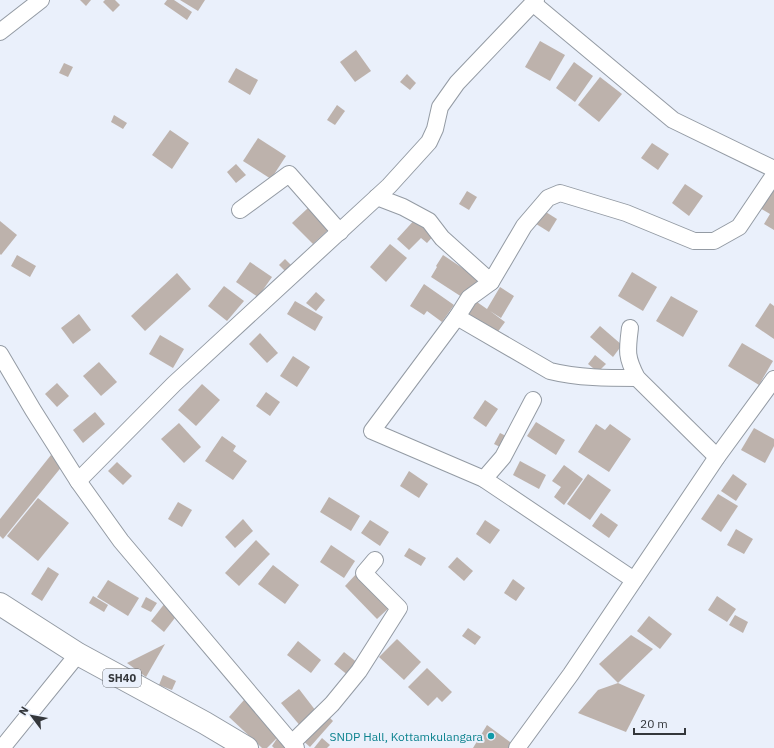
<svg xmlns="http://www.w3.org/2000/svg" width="774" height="748" font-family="'IBM Plex Sans',sans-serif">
	<rect width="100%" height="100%" fill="#eaf0fb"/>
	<g fill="#bdb2ac">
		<polygon points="80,0 91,0 86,6"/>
		<polygon points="105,0 115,0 120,5 113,12 103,2"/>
		<polygon points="167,0 174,0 192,12 187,20 164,4"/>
		<polygon points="180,0 205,0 198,11"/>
		<polygon points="540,41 565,55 550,81 525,67"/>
		<polygon points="356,50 371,71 355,82 340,62"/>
		<polygon points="574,62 593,76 575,102 556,88"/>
		<polygon points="64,63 73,67 68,77 59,73"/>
		<polygon points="236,68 258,80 250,95 228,82"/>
		<polygon points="407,74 416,83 410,90 400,82"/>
		<polygon points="600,77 622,94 599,122 578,105"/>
		<polygon points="337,105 345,111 335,125 327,120"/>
		<polygon points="114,115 127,123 123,129 111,122"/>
		<polygon points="170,130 189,143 172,169 152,155"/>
		<polygon points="258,138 286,156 271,179 243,161"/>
		<polygon points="652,143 669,154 658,170 641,158"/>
		<polygon points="236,164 246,175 236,183 227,172"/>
		<polygon points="685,184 703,196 689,216 672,203"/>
		<polygon points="774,185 774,230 764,224 770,214 760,208"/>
		<polygon points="467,191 477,197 469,210 459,204"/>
		<polygon points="308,208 328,230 313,244 292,223"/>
		<polygon points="541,209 557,219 549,232 533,222"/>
		<polygon points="418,216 436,233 427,243 421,238 409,250 397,239"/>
		<polygon points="0,221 17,235 1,255 0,254"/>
		<polygon points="390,244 407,258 386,282 370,267"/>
		<polygon points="17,255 36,266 30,277 11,266"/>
		<polygon points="443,255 479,279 465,299 431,277 437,267 436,266"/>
		<polygon points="285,259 297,271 291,277 279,265"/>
		<polygon points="250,262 272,277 258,297 236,282"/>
		<polygon points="632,272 657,287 643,311 618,296"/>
		<polygon points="177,273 191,289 145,331 131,316"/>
		<polygon points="424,284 454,305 442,322 427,311 424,315 410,306"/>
		<polygon points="224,286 244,301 227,321 208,306"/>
		<polygon points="500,287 514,296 501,318 490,311 505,322 494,337 463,316 474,300 487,309"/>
		<polygon points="316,292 325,300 316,311 306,303"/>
		<polygon points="671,296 698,311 683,337 656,321"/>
		<polygon points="295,301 323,317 315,331 287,314"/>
		<polygon points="770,303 774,306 774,339 755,326"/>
		<polygon points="79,314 91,330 73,344 61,328"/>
		<polygon points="600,326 622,345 613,357 590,337"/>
		<polygon points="260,333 278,353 267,363 249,344"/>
		<polygon points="160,335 184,349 173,368 149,354"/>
		<polygon points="742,343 773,361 759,385 728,366"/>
		<polygon points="595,355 606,364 598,372 588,364"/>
		<polygon points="293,356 310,367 297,387 280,376"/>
		<polygon points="99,362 117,382 101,396 83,376"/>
		<polygon points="57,383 69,396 57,407 45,394"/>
		<polygon points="202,384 220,400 196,426 178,410"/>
		<polygon points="266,392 280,402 270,416 256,406"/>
		<polygon points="485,400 498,409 486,427 473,418"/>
		<polygon points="95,412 105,424 83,443 73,430"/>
		<polygon points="536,422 565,440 556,455 527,436"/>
		<polygon points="179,423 201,447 184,463 161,439"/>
		<polygon points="596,424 605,430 610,424 631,439 609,472 578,452"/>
		<polygon points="754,428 774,439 774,446 765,463 741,450"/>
		<polygon points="500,433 508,437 502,448 494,444"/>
		<polygon points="222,436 236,446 233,451 247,461 233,480 205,461"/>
		<polygon points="51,455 63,465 3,539 0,536 0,519"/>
		<polygon points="520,461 546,475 539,489 513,475"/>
		<polygon points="117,462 132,476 123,485 108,471"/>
		<polygon points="564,465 583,479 564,505 554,497 561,487 552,481"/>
		<polygon points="409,471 428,484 419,498 400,486"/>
		<polygon points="588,474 611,490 590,520 567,504"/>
		<polygon points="733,474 747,484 736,501 721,491"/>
		<polygon points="718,494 738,506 721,532 701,519"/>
		<polygon points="329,497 360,516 351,531 320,512"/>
		<polygon points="38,498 69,523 38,561 7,536"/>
		<polygon points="178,502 192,510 182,527 168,519"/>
		<polygon points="601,513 618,525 609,538 592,526"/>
		<polygon points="243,519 253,531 235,548 225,537"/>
		<polygon points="370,520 389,532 380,546 361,533"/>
		<polygon points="485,520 500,530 490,544 476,534"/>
		<polygon points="736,529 753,539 744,554 727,545"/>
		<polygon points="256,540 270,554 239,586 225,573"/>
		<polygon points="331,545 355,561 344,578 320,562"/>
		<polygon points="409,548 426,558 421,566 404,556"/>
		<polygon points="457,557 473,571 464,581 448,567"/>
		<polygon points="273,565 299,585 285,604 258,584"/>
		<polygon points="48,567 59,574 42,601 31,594"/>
		<polygon points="358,572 391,606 377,619 345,586"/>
		<polygon points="513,579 525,588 516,601 504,593"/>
		<polygon points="108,580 139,598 128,616 97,597"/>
		<polygon points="93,596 108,605 104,612 89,603"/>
		<polygon points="717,596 736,609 727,622 708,610"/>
		<polygon points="146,597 157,603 151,612 141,607"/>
		<polygon points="165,603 178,614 164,632 151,621"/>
		<polygon points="735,615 748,622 743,633 729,625"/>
		<polygon points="649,616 672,634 660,649 637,631"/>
		<polygon points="468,628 481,637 475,645 462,636"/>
		<polygon points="631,635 653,649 618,683 599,664"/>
		<polygon points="397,639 421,662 404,680 379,657"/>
		<polygon points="298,641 321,660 311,673 287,655"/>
		<polygon points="165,644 146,677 127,663"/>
		<polygon points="344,652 359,664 349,676 334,664"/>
		<polygon points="427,668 452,692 442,702 437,697 428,706 408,687"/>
		<polygon points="163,675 176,681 172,690 159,685"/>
		<polygon points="618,683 645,695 626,732 578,713 598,690"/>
		<polygon points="299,689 319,715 302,728 281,703"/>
		<polygon points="244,700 280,735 267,748 262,748 229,717"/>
		<polygon points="325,713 333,721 310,747 301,739"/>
		<polygon points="487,725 518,748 473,748"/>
		<polygon points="278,737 288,748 274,748 272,746"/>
		<polygon points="322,738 330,745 327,748 314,748"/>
	</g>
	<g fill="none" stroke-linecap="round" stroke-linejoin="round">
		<defs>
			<g id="street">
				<polyline points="534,4 673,120 774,169"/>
				<polyline points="0,32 41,0"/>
				<polyline points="377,197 403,207 429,221 442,238 491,282 524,226 548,198 560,193 626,213 694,241 714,241 739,227 772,178 774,173"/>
				<polyline points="240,210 289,174 340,232"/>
				<polyline points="491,282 469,298 457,317 372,431 484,479 634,580"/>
				<path d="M 457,317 L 550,371 C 578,378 608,378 637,378"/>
				<path d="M 630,328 C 627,351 626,357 637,378 L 717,457"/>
				<polyline points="0,354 33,410 78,481 121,541 296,748"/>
				<polyline points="484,479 503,457 533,400"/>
				<polyline points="78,481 174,384 389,186 429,142 435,129 440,107 457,83 536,0"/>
				<polyline points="292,743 332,704 359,671 399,608 364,573 375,560"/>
				<polyline points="2,748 78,654"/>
				<polyline points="517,748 571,674 717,457 774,379"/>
			</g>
			<polyline id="primary" points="0,604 78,654 205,723 247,748"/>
		</defs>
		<use href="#street" stroke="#949ba4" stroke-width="18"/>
		<use href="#primary" stroke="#949ba4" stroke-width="24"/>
		<use href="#street" stroke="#fff" stroke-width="16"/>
		<use href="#primary" stroke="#fff" stroke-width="22"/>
	</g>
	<circle fill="#0f9aa8" stroke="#eaf0fb" stroke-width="1.5" cx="491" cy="736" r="4"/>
	<g text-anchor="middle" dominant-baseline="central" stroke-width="4" stroke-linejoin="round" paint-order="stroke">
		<rect fill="#eaf0fb" stroke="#6b6e75" stroke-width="1" x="103" y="669" width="38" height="18" rx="3"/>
		<g font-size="11" font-weight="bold" fill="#34373b">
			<text x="122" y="678">SH40</text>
		</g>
		<g font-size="12" fill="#0d838f" stroke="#eaf0fb" text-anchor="end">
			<text x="483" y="736">SNDP Hall, Kottamkulangara</text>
		</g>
	</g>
	<g transform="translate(32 716) rotate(302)" stroke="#eaf0fb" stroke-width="3" paint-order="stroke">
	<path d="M0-3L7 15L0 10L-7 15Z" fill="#34373b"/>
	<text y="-6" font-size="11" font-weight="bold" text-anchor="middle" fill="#34373b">N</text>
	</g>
	<path d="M634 728v6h51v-6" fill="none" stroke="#34373b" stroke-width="2"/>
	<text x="640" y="728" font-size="12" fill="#34373b" stroke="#eaf0fb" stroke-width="3" paint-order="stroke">20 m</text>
</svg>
